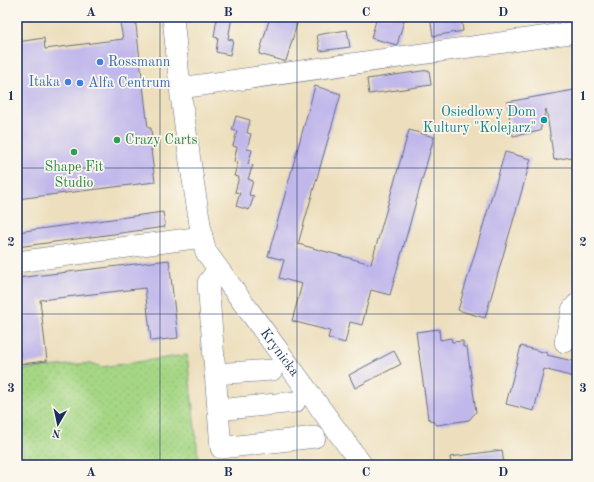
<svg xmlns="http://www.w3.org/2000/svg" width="594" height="482" font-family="'Old Standard TT',serif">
	<defs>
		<pattern id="grass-dots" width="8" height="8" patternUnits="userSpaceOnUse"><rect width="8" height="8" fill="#a6d785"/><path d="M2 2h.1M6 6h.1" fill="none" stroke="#8eb975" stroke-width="1.8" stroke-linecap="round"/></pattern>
	</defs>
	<rect width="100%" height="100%" fill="#fbf7ec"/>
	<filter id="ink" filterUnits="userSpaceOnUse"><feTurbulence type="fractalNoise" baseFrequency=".025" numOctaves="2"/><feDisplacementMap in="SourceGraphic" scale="8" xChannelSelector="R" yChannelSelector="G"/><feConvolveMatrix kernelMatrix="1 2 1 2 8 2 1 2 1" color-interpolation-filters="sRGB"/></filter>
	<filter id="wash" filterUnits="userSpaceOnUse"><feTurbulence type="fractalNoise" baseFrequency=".012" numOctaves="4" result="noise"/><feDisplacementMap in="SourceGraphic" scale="16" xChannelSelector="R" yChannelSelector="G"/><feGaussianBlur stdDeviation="0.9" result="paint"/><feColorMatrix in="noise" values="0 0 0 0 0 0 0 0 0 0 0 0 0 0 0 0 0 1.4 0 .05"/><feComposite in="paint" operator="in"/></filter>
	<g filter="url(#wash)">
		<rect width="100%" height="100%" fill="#eddfbd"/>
		<polygon fill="url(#grass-dots)" stroke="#608372" points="187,355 199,465 24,465 19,424 17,424 17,370 91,363 102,367"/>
		<g id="blocks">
			<g fill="#c0b7eb">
				<polygon points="119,17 135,17 148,128 151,128 153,149 151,149 155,182 17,199 17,42 44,38 45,49 123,39"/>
				<polygon points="217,17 232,17 228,39 233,40 230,55 216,52 218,38 214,37"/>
				<polygon points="270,17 299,17 286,61 284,61 259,54"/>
				<polygon points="377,17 405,17 397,45 371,38"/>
				<polygon points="430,17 461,17 463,31 433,36"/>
				<polygon points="347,30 350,47 320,51 317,35"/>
				<polygon points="429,70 431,85 369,94 367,79"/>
				<polygon points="315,86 341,94 298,244 371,264 409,130 434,137 390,295 371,290 362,325 350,322 345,343 328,338 330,331 292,321 302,284 279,278 284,260 268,256"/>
				<polygon points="574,90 577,111 577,156 554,160 546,109 540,131 513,136 507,102"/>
				<polygon points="236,116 250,120 247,133 251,134 247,149 252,150 248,164 253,165 248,179 253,181 249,195 254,196 249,210 236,206 240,193 235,192 239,177 234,176 238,162 234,161 237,147 233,146 237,131 232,130"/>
				<polygon points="505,152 531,159 485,318 458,310"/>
				<polygon points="163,212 165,227 17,247 17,232"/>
				<polygon points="169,260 178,338 151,341 145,288 40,300 47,361 21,364 17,324 17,278"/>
				<polygon points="439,329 440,340 451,338 452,342 463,341 463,347 467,347 476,412 469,420 437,425 428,418 416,332"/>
				<polygon points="521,346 547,353 547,355 577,362 577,378 544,369 534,411 506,404"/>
				<polygon points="394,351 401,364 355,388 349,375"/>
				<polygon points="502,450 504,465 451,465 450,457"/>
			</g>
		</g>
	</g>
	<g filter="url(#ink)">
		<use href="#blocks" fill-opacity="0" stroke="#646d7f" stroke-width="1"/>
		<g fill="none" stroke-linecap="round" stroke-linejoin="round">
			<defs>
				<g id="minor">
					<path id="s1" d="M 173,17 L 180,88 L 190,161 L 202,237 L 206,252 L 362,465"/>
					<polyline points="180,88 577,32"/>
					<polyline points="17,262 202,237"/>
					<polyline points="218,270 208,283 221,448 315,437"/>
					<polyline points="565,342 572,310 577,304"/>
					<polyline points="215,374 272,370"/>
					<polyline points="218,410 295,402"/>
				</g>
			</defs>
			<use href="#minor" stroke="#646d7f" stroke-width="22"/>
			<use href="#minor" stroke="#fff" stroke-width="21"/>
		</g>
	</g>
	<path fill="none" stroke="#1b2f5e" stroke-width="1" stroke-opacity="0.55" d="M 160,17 L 160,465M 297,17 L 297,465M 434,17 L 434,465M 17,168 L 577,168M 17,314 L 577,314"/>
	<g fill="#3f7fe0" stroke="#fbf7ec" stroke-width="1.5">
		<circle cx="100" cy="62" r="4"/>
		<circle cx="68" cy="82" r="4"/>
		<circle cx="80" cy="83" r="4"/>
	</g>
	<circle fill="#0f9aa8" stroke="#fbf7ec" stroke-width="1.5" cx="544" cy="120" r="4"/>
	<g fill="#2e9e5b" stroke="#fbf7ec" stroke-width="1.5">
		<circle cx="117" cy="140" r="4"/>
		<circle cx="74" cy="152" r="4"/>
	</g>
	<g text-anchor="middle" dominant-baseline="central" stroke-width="3.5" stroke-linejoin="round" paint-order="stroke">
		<g font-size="14" fill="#366cbe" stroke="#fbf7ec" text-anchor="start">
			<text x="108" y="62">Rossmann</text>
			<text x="60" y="82" text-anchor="end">Itaka</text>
			<text x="88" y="83">Alfa Centrum</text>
		</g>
		<g font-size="14" fill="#0d838f" stroke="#fbf7ec" text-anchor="end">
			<text x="536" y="112">Osiedlowy Dom<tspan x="536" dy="16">Kultury "Kolejarz"</tspan></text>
		</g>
		<g font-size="14" fill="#27864d" stroke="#fbf7ec" text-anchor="start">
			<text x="125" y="140">Crazy Carts</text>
			<text x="74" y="167" text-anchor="middle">Shape Fit<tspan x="74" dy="16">Studio</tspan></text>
		</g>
		<g font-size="14" fill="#1b2f5e" stroke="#fbf7ec">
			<text stroke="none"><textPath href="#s1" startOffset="362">Krynicka</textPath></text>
		</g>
	</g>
	<rect width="594" height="482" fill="none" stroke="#fbf7ec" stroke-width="44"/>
	<g transform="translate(58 424) rotate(189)" stroke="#fbf7ec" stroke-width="3" paint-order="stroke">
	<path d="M0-3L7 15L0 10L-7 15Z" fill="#1b2f5e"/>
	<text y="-6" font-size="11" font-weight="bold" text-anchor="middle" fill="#1b2f5e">N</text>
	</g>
	<rect x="22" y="22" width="550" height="438" fill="none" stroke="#1b2f5e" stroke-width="1.5"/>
	<g font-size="13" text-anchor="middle" font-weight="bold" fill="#1b2f5e">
		<text x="91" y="16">A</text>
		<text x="228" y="16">B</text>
		<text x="366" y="16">C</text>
		<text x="503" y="16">D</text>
		<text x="11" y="100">1</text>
		<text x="583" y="100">1</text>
		<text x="11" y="246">2</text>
		<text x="583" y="246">2</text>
		<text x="11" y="392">3</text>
		<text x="583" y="392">3</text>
		<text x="91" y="476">A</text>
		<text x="228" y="476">B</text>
		<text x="366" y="476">C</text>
		<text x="503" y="476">D</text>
	</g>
</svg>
